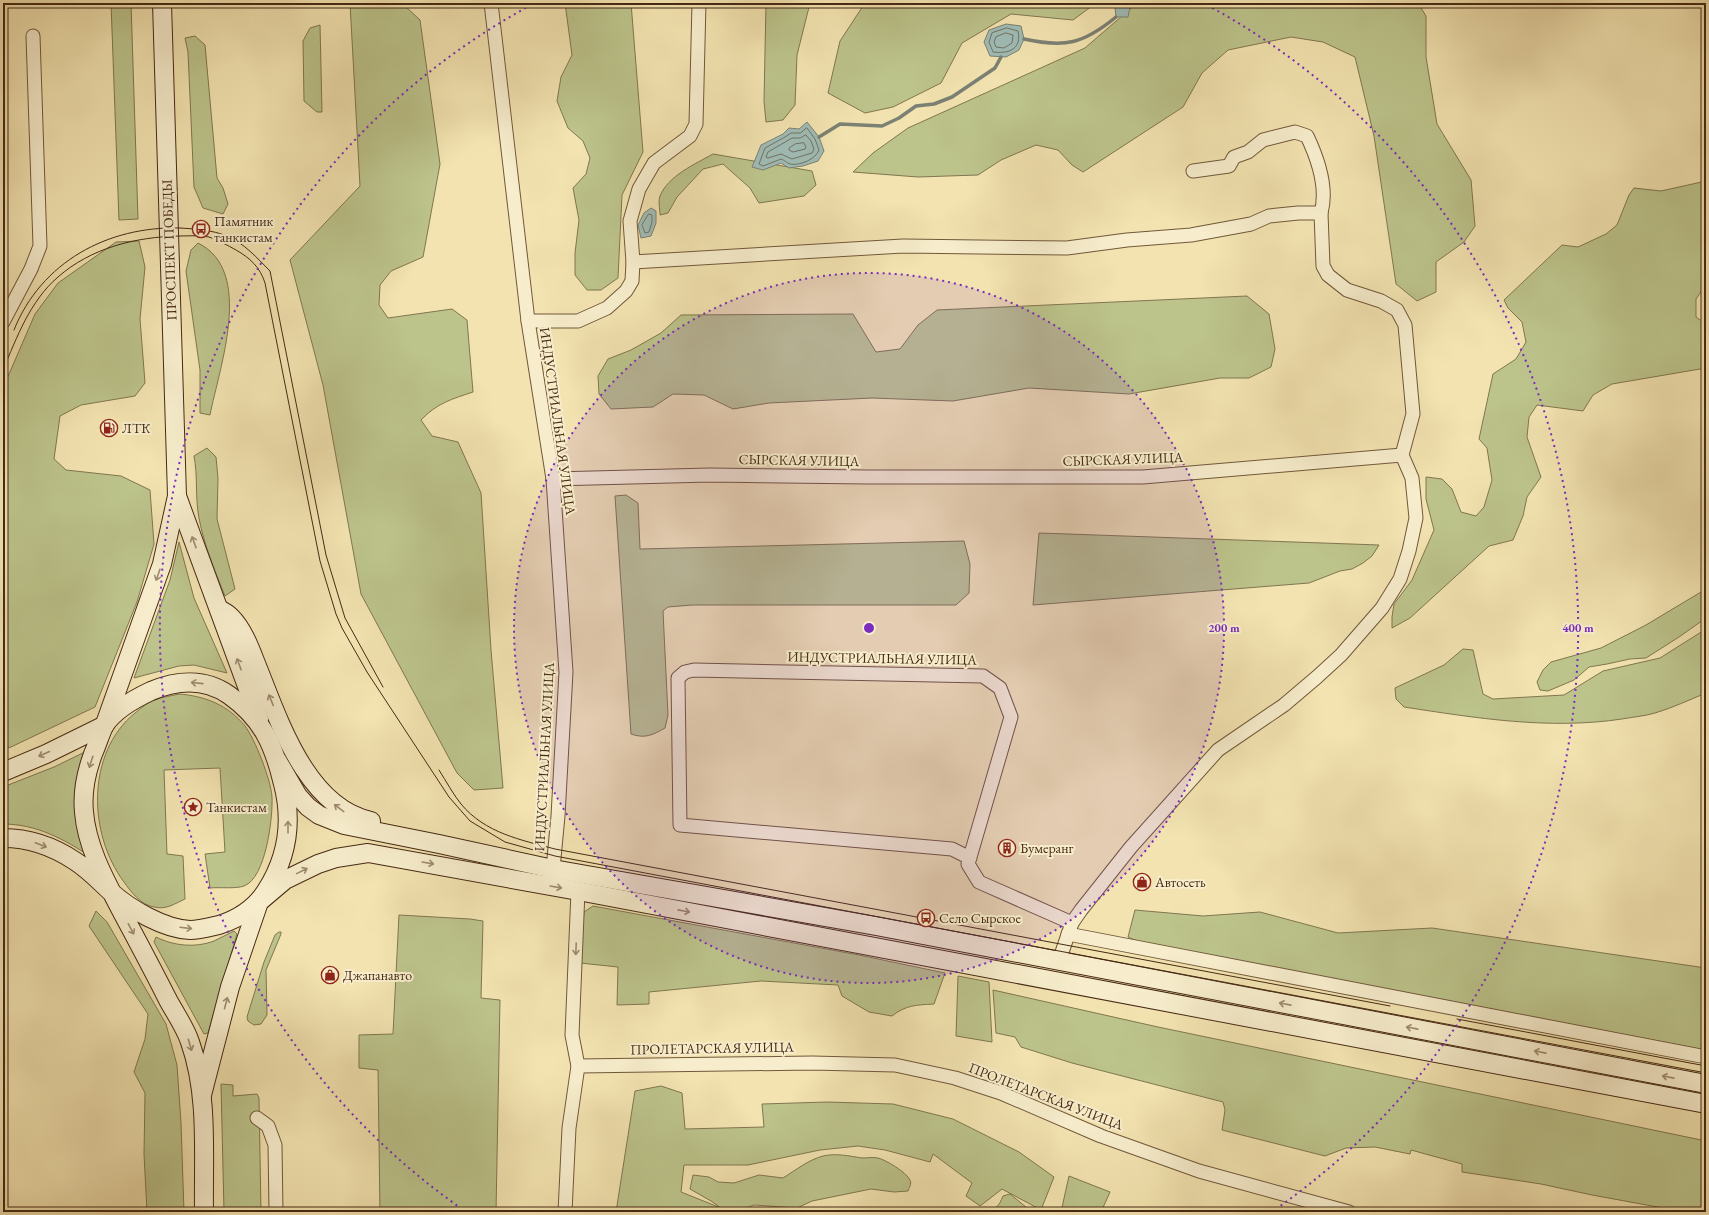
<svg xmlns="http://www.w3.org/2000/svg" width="1709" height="1215" font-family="'EB Garamond',serif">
	<rect width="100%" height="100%" fill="#f2e3b0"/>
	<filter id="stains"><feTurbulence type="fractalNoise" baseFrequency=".005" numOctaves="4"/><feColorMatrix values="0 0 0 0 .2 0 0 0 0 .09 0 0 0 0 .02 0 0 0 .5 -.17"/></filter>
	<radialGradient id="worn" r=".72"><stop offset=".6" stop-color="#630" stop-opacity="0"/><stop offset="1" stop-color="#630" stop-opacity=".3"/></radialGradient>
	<g fill="#bcc38b" stroke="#81764f">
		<polygon points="111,3 131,3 138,219 119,220"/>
		<path d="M 350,3 L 404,3 L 405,6 L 420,20 L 440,164 L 423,257 L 391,271 L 380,285 L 379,305 L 388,318 L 452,309 L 467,320 L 473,392 C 452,399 437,403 421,420 L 432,436 L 458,442 L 481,493 L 491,650 L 503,788 L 474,790 L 457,773 L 361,594 L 323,385 L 290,260 L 360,186 Z"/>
		<polygon points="565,3 631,3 643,152 622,195 618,278 601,290 587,290 575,275 575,253 579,220 573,188 586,174 590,158 583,141 568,128 557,101 561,77 572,55"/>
		<polygon points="766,3 810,3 797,55 795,105 783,120 766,122 764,101"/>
		<polygon points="865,3 1096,3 1073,20 1011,14 962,43 941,83 893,107 865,113 828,93 840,41"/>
		<polygon points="1137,3 1418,3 1426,16 1426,57 1437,124 1471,180 1475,226 1464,242 1436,262 1436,292 1417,301 1396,284 1374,136 1355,57 1323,42 1291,37 1228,50 1202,73 1183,107 1083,172 1072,165 1058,150 1036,145 1001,160 978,175 918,177 853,172 873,153 908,128 1085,48"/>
		<polygon points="320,25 322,112 317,112 304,101 303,41 310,28"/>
		<polygon points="195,36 205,45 217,178 223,188 228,204 223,214 203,208 194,187 188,52 185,38"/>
		<path d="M 713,154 L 812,171 L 816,185 L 804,196 L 759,203 L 750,188 L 723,164 L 703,169 L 677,197 L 668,213 L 660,215 C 660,209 658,201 660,196 C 668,176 695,164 713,154 Z"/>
		<polygon points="1706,181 1706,285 1696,299 1696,317 1706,324 1706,368 1612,384 1593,395 1583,411 1537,405 1529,417 1527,437 1541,477 1527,497 1523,516 1513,540 1489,546 1410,618 1392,628 1392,617 1394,604 1412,580 1434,530 1426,499 1426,477 1442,479 1452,489 1461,512 1476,516 1484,507 1492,480 1487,448 1479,439 1493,374 1516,359 1526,342 1522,322 1508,308 1504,300 1562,245 1578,247 1606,234 1617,225 1629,195 1634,188 1661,191"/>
		<polygon points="139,241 145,267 140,319 145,383 135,396 81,405 60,416 54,459 66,470 121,476 150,490 154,544 137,602 95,707 11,747 3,749 3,388 35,314 58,283 116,242"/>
		<path d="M 198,243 C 255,271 219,368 210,415 L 200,413 L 200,370 L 186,271 L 191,250 Z"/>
		<polygon points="1247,296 1269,314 1275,349 1271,367 1249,378 1220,378 1129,394 1029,388 953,401 872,398 769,403 733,409 704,395 673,394 653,407 611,409 599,394 598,376 608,359 631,350 661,333 681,315 853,314 876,352 900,349 918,325 937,310"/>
		<path d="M 207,448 L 216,457 L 218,478 L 217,519 L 235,589 L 225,596 C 215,571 204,545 199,518 C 195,498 198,476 194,456 Z"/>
		<path d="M 626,495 L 638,503 L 640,549 L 964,541 L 970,564 L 969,593 L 956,605 L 692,605 L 668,607 L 663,611 L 668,715 L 665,728 C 653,735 645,739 631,734 L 615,496 Z"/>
		<polygon points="1039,533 1379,545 1372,556 1363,563 1352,569 1340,571 1309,583 1033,605"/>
		<polygon points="179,542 194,598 227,673 194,665 179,666 134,678 170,580"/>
		<polygon points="1706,589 1706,618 1679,637 1646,658 1630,659 1607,664 1589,667 1574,680 1548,691 1540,690 1537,682 1543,670 1551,662 1601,648 1646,625"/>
		<path d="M 1706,629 L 1706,693 C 1689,700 1672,708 1655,713 C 1645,716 1633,717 1622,719 C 1549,730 1476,718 1404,707 L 1396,699 L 1395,688 L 1444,665 L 1463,649 L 1473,650 L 1483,694 L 1493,699 L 1564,695 L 1603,671 L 1660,658 Z"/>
		<path d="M 179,694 C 205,696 228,705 245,726 C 255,739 271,780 272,797 C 273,817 266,878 244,886 C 236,889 219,887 210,888 L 205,854 L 225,852 L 220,768 L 164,770 L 167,854 L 183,856 L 185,899 C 174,904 166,910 154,907 C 141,905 131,892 124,882 C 88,834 86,753 135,713 C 140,709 148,702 155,700 C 162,697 171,696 179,694 Z"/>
		<path d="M 91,749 L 91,857 C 64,839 36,824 3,824 L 3,787 L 54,767 Z"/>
		<path d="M 593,906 L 859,955 L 945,973 L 934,1004 C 916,1005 906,1005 892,1016 L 869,1012 L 842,996 L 838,985 L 761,981 L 649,992 L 649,1004 L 617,1005 L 618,967 L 580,963 L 584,912 Z"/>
		<polygon points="1135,910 1203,916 1260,912 1338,933 1432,928 1706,968 1706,1050 1245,963 1139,942 1128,937"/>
		<polygon points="96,911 107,922 166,1024 177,1065 181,1123 184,1212 147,1212 144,1154 145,1093 134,1072 145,1039 148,1014 89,926"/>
		<polygon points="399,915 470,919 483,921 481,998 500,1000 496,1212 380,1212 378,1070 359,1068 359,1035 393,1034"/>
		<path d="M 234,931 L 237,934 L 208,1033 L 204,1034 L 154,942 L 156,937 C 174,946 195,948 214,941 C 221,938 227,934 234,931 Z"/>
		<polygon points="279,932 281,932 281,934 266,970 267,1015 261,1024 254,1025 248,1021 247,1017 264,962 275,935"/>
		<polygon points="958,976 989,982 992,1042 956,1036"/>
		<polygon points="993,990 1158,1027 1706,1141 1706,1212 1685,1212 1592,1195 1541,1184 1462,1172 1462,1164 1411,1150 1410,1154 1375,1147 1346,1148 1325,1156 1222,1130 1225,1110 1223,1102 1072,1063 1021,1047 1015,1037 996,1033"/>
		<polygon points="221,1084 233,1085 233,1096 257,1094 259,1098 261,1212 224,1212"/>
		<path d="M 661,1086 L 682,1093 L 685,1129 L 764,1127 L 762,1104 L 827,1102 L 893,1104 L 953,1119 L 1019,1152 L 1054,1177 L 1041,1210 L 1002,1189 L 980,1206 L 966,1196 L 972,1183 L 933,1154 L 930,1162 L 885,1150 L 858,1146 L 820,1150 L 748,1165 L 684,1165 L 681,1192 L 721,1208 L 711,1201 L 690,1189 L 693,1175 L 709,1177 L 718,1182 L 734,1183 L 759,1175 L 783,1178 C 796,1170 808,1160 823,1156 C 836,1153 849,1156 862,1158 C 867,1158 873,1157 878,1158 C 886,1160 906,1172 910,1180 C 912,1184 909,1188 908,1191 L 894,1192 L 871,1189 L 812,1201 L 797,1208 L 754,1205 L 738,1211 L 725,1210 L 729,1212 L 616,1212 L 635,1091 Z"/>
		<polygon points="1069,1176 1110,1192 1101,1212 1061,1212"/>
		<path d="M 1010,1194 L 1032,1212 L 985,1212 L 985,1210 C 996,1210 999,1206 1003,1196 Z"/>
	</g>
	<g fill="#9fbcb5" stroke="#7b8174">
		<polygon points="1118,3 1131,3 1128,17 1116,17 1115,7"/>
		<polygon points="1006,24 1021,26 1024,39 1019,50 1006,57 990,56 984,42 989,30"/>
		<polygon points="807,122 819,137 824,151 818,161 803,166 789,168 781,163 763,170 752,167 761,145 783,134 789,128 799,129"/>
		<polygon points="651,208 656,211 656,223 651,236 641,238 638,225 644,213"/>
	</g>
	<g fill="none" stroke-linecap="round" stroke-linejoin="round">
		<g stroke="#727264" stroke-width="1">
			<path d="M 1007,28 L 1018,31 C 1022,49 1009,54 993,52 L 989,42 L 992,33 Z"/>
			<polygon points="1006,33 1013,35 1012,43 1004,48 996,47 994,42 996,37"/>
			<path d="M 807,128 L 815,139 L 819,150 C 816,159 800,166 790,164 C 787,163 784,160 781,159 L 763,166 L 759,164 L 765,148 L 785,137 L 791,133 L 800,133 Z"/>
			<polygon points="806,135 811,141 814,149 812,153 792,159 781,154 768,158 766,157 768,152 792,138 800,138"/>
			<polygon points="804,143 806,147 805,149 793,152 789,150 789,148 795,144"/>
			<polygon points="649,214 652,215 652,222 649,232 645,233 642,225"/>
		</g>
		<g stroke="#7b8174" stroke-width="3.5">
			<path d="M 1024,39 C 1065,48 1083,44 1116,17"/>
			<polyline points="819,137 840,124 882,126 899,118 916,106 934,104 952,97 995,68 1001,57"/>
		</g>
		<defs>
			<g id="minor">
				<polyline points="491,3 528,321 553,479 566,672 558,816 553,869"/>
				<path d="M 1193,171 L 1229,166 L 1234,157 L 1248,152 L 1263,140 L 1295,132 L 1307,136 C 1318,159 1328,188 1321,213"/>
				<polyline points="528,321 578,321 607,308 626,291 632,281 633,262 630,221 639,189 654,163 690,136 696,124 699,3"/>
				<polyline points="3,322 31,269 40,246 33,36"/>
				<polyline points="553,479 710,475 867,477 1143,477 1402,455 1413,414 1405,325 1397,310 1381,301 1347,290 1328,275 1323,266 1321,213 1298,213 1269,216 1251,224 1191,235 1127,240 1067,248 903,246 633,262"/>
				<polyline points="970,858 952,849 680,825 678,678 685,672 694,670 983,676 1000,688 1011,717 968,864 979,882 1072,923"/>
				<polyline points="1068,934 1706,1057"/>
				<polyline points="1059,961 1072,923 1081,910 1131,847 1218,750 1284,705 1317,677 1341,655 1382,608 1400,579 1409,551 1416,518 1412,478 1402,455"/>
				<polyline points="578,1066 812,1063 895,1065 955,1078 1001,1093 1101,1136 1199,1171 1349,1212"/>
				<polyline points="257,1118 268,1126 275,1145 276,1212"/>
				<polyline points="565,1212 569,1128 578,1066 572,1035 578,891"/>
			</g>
			<g id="secondary">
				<polyline points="177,496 259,719"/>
				<path d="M 219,609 C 223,611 228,614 231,617 C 245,631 252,654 259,671 C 280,724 308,808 371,821"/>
				<polyline points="106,721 162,564 177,496 162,3"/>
				<polyline points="277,760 298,796 308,807 319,815 344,825 439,844 553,869 876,926 1706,1084"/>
				<polyline points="3,772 46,754 105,725"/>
				<path d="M 3,838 C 29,838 54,847 75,861 C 89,870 99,881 111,892 C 130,909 164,929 190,930 C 200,930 210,927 219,925 C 238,919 255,908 266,891 C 287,858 293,822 283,784 C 274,746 263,719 229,695 C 205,678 177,680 151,691 C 134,699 114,710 104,726 C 100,735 97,745 93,754 C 86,773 82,792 84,812 C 87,849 107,883 124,916 C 139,944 154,972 168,1000 C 175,1013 185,1027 190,1042 C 209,1096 203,1156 204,1212"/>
				<polyline points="202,1095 230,987 259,902 285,880 318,864 336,858 368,853 578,891 1706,1104"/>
			</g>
		</defs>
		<use href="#minor" stroke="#71583a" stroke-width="15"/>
		<use href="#secondary" stroke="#462913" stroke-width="20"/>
		<use href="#minor" stroke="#f7edcc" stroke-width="13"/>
		<use href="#secondary" stroke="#f7edcc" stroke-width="18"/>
		<g stroke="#462913" stroke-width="1">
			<path d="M 14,330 C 41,262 108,226 180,228 C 196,229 212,230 227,236 C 244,243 257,258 270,271 L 326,555 L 345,618 L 383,687"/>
			<path d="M 3,370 C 17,337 30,301 58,277 C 91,248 135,237 179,236 C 189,236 199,235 209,237 C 218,240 227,245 236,250 C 250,258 260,267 265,283 L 320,561 L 336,614 L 342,628 L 367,672 L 449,797 L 470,821 L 505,842 L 555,856 L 1706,1073"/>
			<path d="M 439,770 C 446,781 453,794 461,804 C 485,833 521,840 555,849 L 1390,1006"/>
			<polyline points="1457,1019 1706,1066"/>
		</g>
	</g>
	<defs><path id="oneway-shaft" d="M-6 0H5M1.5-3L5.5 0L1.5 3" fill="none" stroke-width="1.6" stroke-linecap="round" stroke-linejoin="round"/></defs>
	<g stroke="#9e8b70">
		<use href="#oneway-shaft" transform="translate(194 542) rotate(-110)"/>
		<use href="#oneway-shaft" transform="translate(158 575) rotate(109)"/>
		<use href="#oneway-shaft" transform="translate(239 664) rotate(-110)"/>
		<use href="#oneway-shaft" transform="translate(197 683) rotate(-174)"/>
		<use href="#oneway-shaft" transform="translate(271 700) rotate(-112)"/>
		<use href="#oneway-shaft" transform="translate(44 754) rotate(156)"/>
		<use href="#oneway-shaft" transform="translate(91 762) rotate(108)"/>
		<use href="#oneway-shaft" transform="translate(339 808) rotate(-143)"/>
		<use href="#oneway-shaft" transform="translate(288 827) rotate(-90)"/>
		<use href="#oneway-shaft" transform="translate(41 845) rotate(21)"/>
		<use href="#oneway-shaft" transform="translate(428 863) rotate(10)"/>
		<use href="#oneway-shaft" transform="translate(302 871) rotate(-26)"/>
		<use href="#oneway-shaft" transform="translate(556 887) rotate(10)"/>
		<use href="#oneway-shaft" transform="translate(684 911) rotate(11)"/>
		<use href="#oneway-shaft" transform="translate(186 928) rotate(7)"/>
		<use href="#oneway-shaft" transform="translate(131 929) rotate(62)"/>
		<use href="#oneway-shaft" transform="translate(576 949) rotate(92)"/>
		<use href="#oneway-shaft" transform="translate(226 1003) rotate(-75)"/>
		<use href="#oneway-shaft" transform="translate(1285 1004) rotate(-169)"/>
		<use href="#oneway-shaft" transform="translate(1412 1028) rotate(-169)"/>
		<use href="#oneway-shaft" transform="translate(190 1045) rotate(74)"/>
		<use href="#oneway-shaft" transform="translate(1540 1052) rotate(-169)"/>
		<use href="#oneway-shaft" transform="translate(1668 1077) rotate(-169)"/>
	</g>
	<circle cx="869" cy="628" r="355" fill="#7b2cbf" fill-opacity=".12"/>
	<g fill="none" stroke="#7b2cbf" stroke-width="2" stroke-dasharray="2 4">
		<circle cx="869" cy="628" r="355"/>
		<path d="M462 1209A709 709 0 0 1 531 5M1207 5A709 709 0 0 1 1276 1209"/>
	</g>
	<defs>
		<symbol id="bus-ring" viewBox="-11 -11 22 22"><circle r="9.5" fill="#f7edcc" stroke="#8f2418" stroke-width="1.5"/><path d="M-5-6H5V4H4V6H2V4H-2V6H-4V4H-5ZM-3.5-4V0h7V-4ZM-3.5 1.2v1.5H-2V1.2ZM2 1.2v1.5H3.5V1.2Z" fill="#8f2418"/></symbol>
		<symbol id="fuel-ring" viewBox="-11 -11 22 22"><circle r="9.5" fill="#f7edcc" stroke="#8f2418" stroke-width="1.5"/><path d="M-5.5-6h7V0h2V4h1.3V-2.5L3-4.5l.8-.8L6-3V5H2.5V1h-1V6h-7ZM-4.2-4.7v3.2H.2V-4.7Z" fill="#8f2418"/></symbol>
		<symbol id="sight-ring" viewBox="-11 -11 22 22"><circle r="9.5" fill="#f7edcc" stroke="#8f2418" stroke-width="1.5"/><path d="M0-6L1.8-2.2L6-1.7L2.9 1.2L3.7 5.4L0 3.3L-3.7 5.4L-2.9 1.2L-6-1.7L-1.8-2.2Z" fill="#8f2418"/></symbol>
		<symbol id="building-ring" viewBox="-11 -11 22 22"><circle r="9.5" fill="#f7edcc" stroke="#8f2418" stroke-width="1.5"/><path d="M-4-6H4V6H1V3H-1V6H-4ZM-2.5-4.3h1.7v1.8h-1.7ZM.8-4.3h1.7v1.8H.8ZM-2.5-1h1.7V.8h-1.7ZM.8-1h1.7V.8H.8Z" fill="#8f2418"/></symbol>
		<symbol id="shop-ring" viewBox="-11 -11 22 22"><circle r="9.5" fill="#f7edcc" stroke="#8f2418" stroke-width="1.5"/><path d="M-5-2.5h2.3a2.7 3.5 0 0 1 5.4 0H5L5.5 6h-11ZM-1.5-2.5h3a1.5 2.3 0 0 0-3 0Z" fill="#8f2418"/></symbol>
	</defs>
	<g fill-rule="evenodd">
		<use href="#bus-ring" x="191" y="219" width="20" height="20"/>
		<use href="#fuel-ring" x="99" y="418" width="20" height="20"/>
		<use href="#sight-ring" x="183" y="797" width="20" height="20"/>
		<use href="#building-ring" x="997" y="838" width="20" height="20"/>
		<use href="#shop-ring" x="1132" y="872" width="20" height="20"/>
		<use href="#bus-ring" x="916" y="908" width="20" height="20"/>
		<use href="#shop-ring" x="320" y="965" width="20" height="20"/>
	</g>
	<g text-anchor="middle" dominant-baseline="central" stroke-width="4" stroke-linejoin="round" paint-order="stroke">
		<g font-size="14" fill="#462913" stroke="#f7edcc" text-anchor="start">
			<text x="214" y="221">Памятник<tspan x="214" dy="16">танкистам</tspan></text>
			<text x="122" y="428">ЛТК</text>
			<text x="206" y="807">Танкистам</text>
			<text x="1020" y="848">Бумеранг</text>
			<text x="1155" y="882">Автосеть</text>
			<text x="939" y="918">Село Сырское</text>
			<text x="343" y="975">Джапанавто</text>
		</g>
		<g font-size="14" fill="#462913" stroke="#f7edcc">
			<text transform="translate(169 250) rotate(-92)">ПРОСПЕКТ ПОБЕДЫ</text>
			<text transform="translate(558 421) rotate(82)">ИНДУСТРИАЛЬНАЯ УЛИЦА</text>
			<text transform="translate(1123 459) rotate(-2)">СЫРСКАЯ УЛИЦА</text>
			<text transform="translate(799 460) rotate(1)">СЫРСКАЯ УЛИЦА</text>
			<text transform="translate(882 658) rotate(1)">ИНДУСТРИАЛЬНАЯ УЛИЦА</text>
			<text transform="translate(544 757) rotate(-87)">ИНДУСТРИАЛЬНАЯ УЛИЦА</text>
			<text transform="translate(712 1048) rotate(-1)">ПРОЛЕТАРСКАЯ УЛИЦА</text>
			<text transform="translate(1046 1096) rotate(21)">ПРОЛЕТАРСКАЯ УЛИЦА</text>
		</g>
	</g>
	<circle cx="869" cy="628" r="6" fill="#7b2cbf" stroke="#f7edcc" stroke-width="2"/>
	<g font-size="12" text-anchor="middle" font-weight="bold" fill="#7b2cbf" stroke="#f7edcc" stroke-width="4" stroke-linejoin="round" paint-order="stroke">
		<text x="1224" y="632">200 m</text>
		<text x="1578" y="632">400 m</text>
	</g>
	<rect width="1709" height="1215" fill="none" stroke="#f2e3b0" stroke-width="16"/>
	<rect x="4" y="4" width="1701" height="1207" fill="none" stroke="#462913" stroke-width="2"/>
	<rect x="8" y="8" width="1693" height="1199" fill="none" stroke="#462913"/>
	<rect width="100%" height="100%" filter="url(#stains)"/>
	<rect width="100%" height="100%" fill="url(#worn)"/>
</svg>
